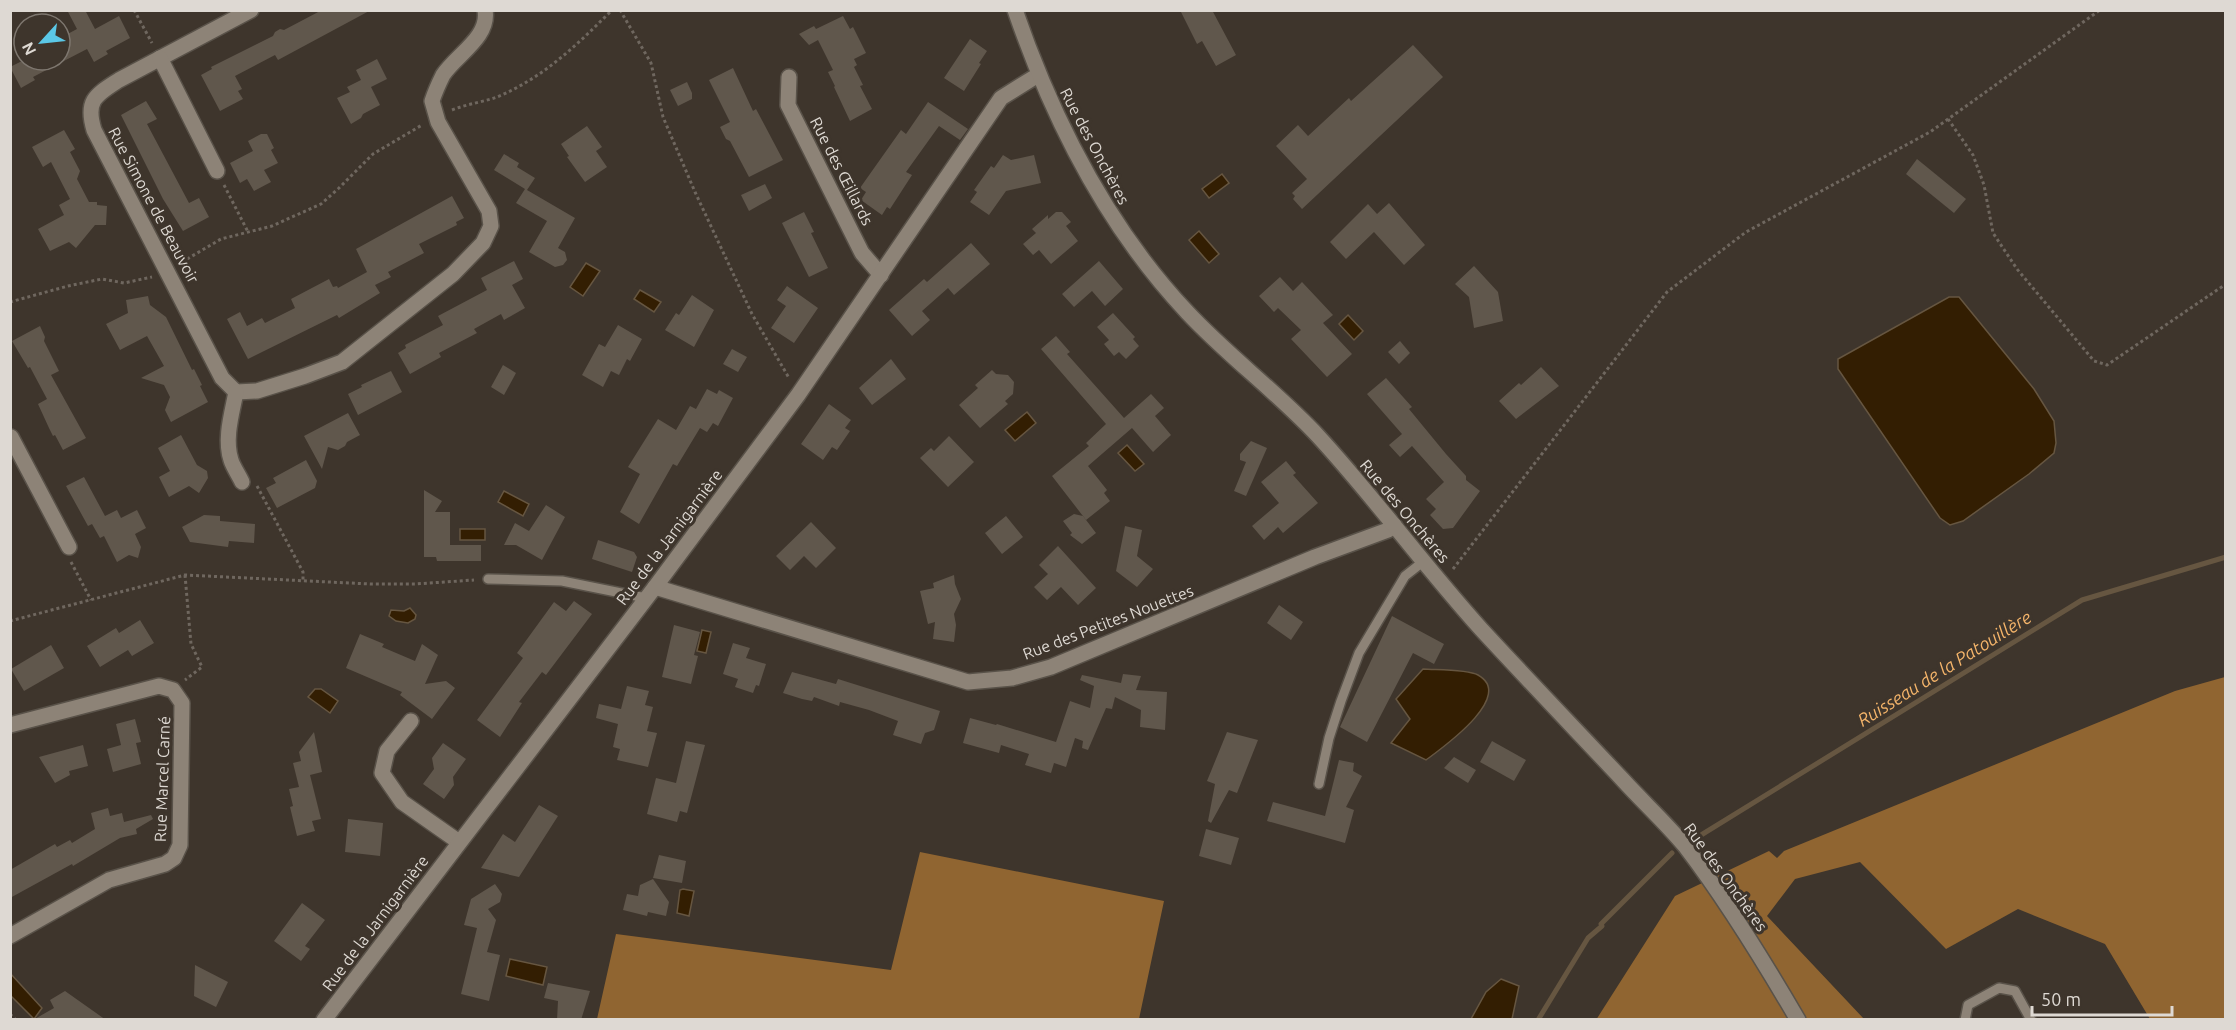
<svg xmlns="http://www.w3.org/2000/svg" width="2236" height="1030" font-family="Ubuntu,sans-serif">
	<rect width="100%" height="100%" fill="#3e352c"/>
	<g fill="#906531">
		<polygon points="2225,677 2225,1019 2150,1019 2105,944 2018,909 1946,949 1860,862 1795,879 1767,916 1864,1019 1596,1020 1675,896 1769,851 1777,858 1784,851 2175,691"/>
		<polygon points="920,852 1164,901 1139,1019 597,1019 616,934 891,970"/>
	</g>
	<g fill="#331e02" stroke="#665641" stroke-width="1.5">
		<polygon points="1222,174 1229,183 1209,198 1202,189"/>
		<polygon points="1199,231 1219,254 1209,263 1189,240"/>
		<polygon points="586,263 600,271 583,296 570,287"/>
		<polygon points="640,290 661,302 654,312 634,299"/>
		<polygon points="1949,297 1959,297 2034,389 2054,421 2056,443 2054,453 2029,474 1963,521 1950,525 1940,518 1838,369 1838,359"/>
		<polygon points="1348,315 1363,331 1354,340 1339,324"/>
		<polygon points="1027,412 1036,423 1015,441 1005,430"/>
		<polygon points="1127,445 1144,464 1135,471 1118,453"/>
		<polygon points="504,491 529,504 523,516 498,502"/>
		<rect x="460" y="529" width="25" height="11"/>
		<polygon points="410,608 416,615 415,619 408,623 396,621 389,616 391,610 404,611"/>
		<polygon points="702,630 711,632 706,653 697,651"/>
		<path d="M 1423,669 C 1437,670 1467,669 1478,675 C 1516,696 1442,748 1426,760 L 1391,743 L 1410,719 L 1396,699 Z"/>
		<polygon points="315,689 321,689 338,701 330,713 308,697"/>
		<polygon points="683,889 694,891 689,916 677,913 680,890"/>
		<polygon points="510,959 547,967 543,985 506,976"/>
		<polygon points="10,973 42,1008 34,1019 11,996"/>
		<polygon points="1501,979 1519,986 1512,1019 1471,1019 1486,992"/>
	</g>
	<g fill="none" stroke-linecap="round" stroke-linejoin="round">
		<g stroke="#665641" stroke-width="5">
			<polyline points="1693,840 2082,600 2226,557"/>
			<polyline points="1538,1020 1588,938 1602,926 1601,924 1672,853"/>
		</g>
	</g>
	<g fill="#60574c">
		<polygon points="67,10 85,10 95,29 119,16 130,38 106,51 108,54 94,62 87,49 33,77 35,80 21,88 10,67 24,60 60,60 60,38 77,29"/>
		<polygon points="322,10 371,10 278,60 275,55 235,76 242,89 238,91 243,99 220,111 201,75 212,69 211,67 273,36 275,32 280,29 284,30"/>
		<polygon points="1180,10 1212,10 1236,55 1216,66 1202,41 1197,44"/>
		<polygon points="843,16 850,29 853,27 866,53 854,59 857,65 854,67 863,85 860,86 872,109 850,121 834,87 835,86 828,72 833,70 818,40 809,45 799,34 814,26 816,29"/>
		<polygon points="970,39 987,51 979,63 981,64 964,91 944,78"/>
		<polygon points="1413,45 1443,77 1302,209 1293,199 1295,196 1292,193 1307,179 1276,146 1298,125 1308,136 1349,98 1351,101"/>
		<polygon points="377,59 387,79 371,87 380,105 363,114 361,118 351,124 337,98 350,92 347,87 361,80 356,70"/>
		<polygon points="733,68 753,111 756,109 783,160 749,177 730,141 726,139 720,127 730,122 709,80"/>
		<polygon points="687,82 692,93 692,99 678,106 670,90"/>
		<polygon points="146,101 157,119 147,124 189,203 199,198 209,217 183,231 163,199 121,115"/>
		<polygon points="928,102 968,129 960,140 939,126 906,172 912,175 890,209 887,207 882,215 861,200 866,192 860,188 901,130 906,134"/>
		<polygon points="587,126 602,147 596,151 607,167 585,182 567,157 569,156 561,144"/>
		<polygon points="64,130 75,149 70,152 80,171 77,179 89,202 97,202 97,205 107,206 106,225 95,225 76,248 69,242 50,251 38,229 64,215 59,205 70,199 51,162 43,167 32,147"/>
		<polygon points="261,134 267,134 274,148 271,150 278,163 264,170 271,182 254,191 247,179 240,183 230,163 253,151 248,141"/>
		<polygon points="504,154 519,163 517,167 535,178 527,190 575,218 558,248 565,252 567,260 563,265 555,267 529,252 547,221 516,203 525,189 494,170"/>
		<polygon points="1003,155 1011,160 1034,155 1041,183 1006,191 989,215 970,202 977,192 974,190 991,166 994,168"/>
		<polygon points="1917,159 1966,199 1954,213 1906,174"/>
		<polygon points="765,184 772,198 749,211 741,195"/>
		<polygon points="452,196 464,218 456,222 457,225 419,244 424,253 388,272 391,277 375,285 380,293 339,318 337,315 248,359 227,319 240,312 247,326 262,318 265,323 295,308 291,299 329,279 333,287 337,286 338,288 367,272 356,249"/>
		<polygon points="1389,203 1425,245 1404,265 1374,232 1346,259 1330,242 1368,204 1377,214"/>
		<polygon points="804,212 814,232 811,233 828,268 809,277 782,223"/>
		<polygon points="1056,212 1062,212 1071,222 1066,226 1078,241 1051,264 1039,250 1033,255 1023,244 1036,233 1032,229 1048,215 1048,219"/>
		<polygon points="971,243 990,264 954,295 948,288 922,311 930,320 912,336 889,310 924,279 927,282"/>
		<polygon points="514,261 523,279 512,285 525,308 504,320 501,314 474,329 477,333 439,353 441,357 410,374 398,353 406,348 405,345 443,325 438,316 487,290 481,278"/>
		<polygon points="1099,261 1123,289 1105,306 1092,291 1074,307 1062,294"/>
		<polygon points="1474,266 1498,292 1503,321 1474,328 1469,297 1455,284"/>
		<polygon points="1280,277 1293,291 1302,282 1333,315 1323,323 1352,354 1327,377 1291,339 1301,330 1278,308 1274,312 1259,296"/>
		<polygon points="787,286 818,308 794,343 771,328 786,306 777,300"/>
		<polygon points="692,295 714,310 694,347 665,330 676,313 679,315"/>
		<polygon points="148,296 150,305 166,317 192,370 194,369 202,385 200,386 208,402 171,422 165,410 170,397 164,385 141,378 164,366 147,336 120,350 106,324 128,313 126,300"/>
		<polygon points="1113,313 1135,337 1133,339 1139,346 1126,359 1119,352 1114,356 1104,344 1109,340 1097,327"/>
		<polygon points="618,325 642,339 630,361 627,359 619,375 611,371 603,387 582,375 599,344 605,347"/>
		<polygon points="40,326 45,337 44,341 59,371 51,375 86,438 63,450 55,435 53,436 49,428 38,404 47,399 30,367 28,368 12,341"/>
		<polygon points="1056,336 1070,352 1067,354 1124,418 1151,394 1164,408 1155,416 1171,435 1153,452 1132,428 1088,466 1107,490 1104,493 1110,501 1086,520 1052,476 1089,446 1086,443 1106,424 1041,349"/>
		<polygon points="1400,341 1410,353 1399,364 1388,352"/>
		<polygon points="732,349 747,357 738,372 723,364"/>
		<polygon points="891,359 906,379 872,405 859,388"/>
		<polygon points="503,365 516,373 504,395 491,387"/>
		<polygon points="1541,367 1559,386 1516,419 1499,401 1519,383 1521,385"/>
		<polygon points="992,370 996,374 1008,375 1014,382 1013,394 1005,401 1008,404 980,428 959,405 978,388 975,385"/>
		<polygon points="391,371 402,392 358,415 348,394 362,387 361,385"/>
		<polygon points="1386,378 1412,407 1409,409 1446,454 1466,476 1466,480 1480,491 1453,528 1443,529 1430,515 1436,509 1426,499 1444,482 1412,446 1400,457 1389,445 1402,434 1367,394"/>
		<polygon points="707,389 717,394 719,390 733,398 718,426 713,423 707,432 700,428 677,466 673,464 639,524 620,512 640,474 628,467 658,419 676,430 690,406 696,409"/>
		<polygon points="829,404 851,420 845,428 850,431 837,450 832,447 823,460 801,444"/>
		<polygon points="348,413 360,435 347,442 345,446 338,450 328,447 322,469 304,436"/>
		<polygon points="181,435 197,465 207,471 208,478 199,493 189,486 169,497 159,477 170,471 158,448"/>
		<polygon points="949,436 974,462 948,487 920,458 931,448 934,451"/>
		<polygon points="1251,441 1267,448 1246,496 1234,491 1246,462 1240,460 1240,454"/>
		<polygon points="306,460 317,481 315,488 277,508 266,488 276,483 273,478"/>
		<polygon points="1286,461 1296,473 1293,475 1318,503 1283,533 1278,527 1264,540 1252,526 1279,503 1261,482"/>
		<polygon points="84,477 105,516 117,510 121,518 137,510 146,528 135,534 141,547 138,558 129,555 117,562 104,536 100,538 92,524 88,526 66,486"/>
		<polygon points="424,490 442,501 435,512 450,512 450,545 481,545 481,561 437,561 436,557 424,557"/>
		<polygon points="546,505 565,517 542,560 516,545 504,545 515,523 529,531"/>
		<polygon points="1074,514 1083,516 1096,533 1082,544 1070,535 1072,533 1063,521"/>
		<polygon points="204,515 220,516 220,521 255,524 254,543 229,541 228,547 190,542 182,527"/>
		<polygon points="1006,516 1023,537 1002,554 985,533"/>
		<polygon points="811,522 836,548 816,568 804,556 790,570 776,556"/>
		<polygon points="1125,526 1142,530 1137,556 1153,569 1137,587 1116,571"/>
		<polygon points="598,540 634,552 637,557 632,572 592,559"/>
		<polygon points="1058,546 1096,588 1078,605 1061,587 1047,600 1034,587 1048,574 1039,565"/>
		<polygon points="954,575 955,584 961,599 954,614 956,625 954,642 933,639 935,622 928,624 920,591 934,588 933,583"/>
		<polygon points="574,601 592,614 546,675 542,672 519,702 522,703 500,737 477,720 523,658 517,653 554,602 566,611"/>
		<polygon points="1279,605 1303,622 1291,640 1267,623"/>
		<polygon points="1392,616 1444,644 1434,664 1413,653 1367,742 1340,727"/>
		<polygon points="140,620 154,643 132,656 128,650 100,667 87,646 116,628 119,633"/>
		<polygon points="674,625 700,632 694,655 698,656 691,684 662,677"/>
		<polygon points="360,634 384,644 382,647 415,661 422,644 438,655 425,684 446,681 455,688 432,719 400,695 402,692 346,668"/>
		<polygon points="733,643 750,648 746,658 766,664 759,686 756,685 753,693 735,687 738,679 723,674"/>
		<polygon points="51,645 64,668 24,691 11,669"/>
		<polygon points="792,672 836,684 838,679 940,711 934,730 925,733 921,744 893,735 898,721 869,710 840,702 839,706 814,697 812,701 802,699 783,693"/>
		<polygon points="1123,674 1141,676 1136,690 1167,692 1165,730 1140,727 1141,710 1115,697 1112,709 1106,708 1088,750 1082,748 1083,741 1075,738 1066,767 1054,763 1051,773 1025,765 1029,754 1001,745 999,753 963,743 970,718 996,725 997,724 1056,742 1070,701 1090,708 1094,686 1080,680 1082,675 1121,683"/>
		<polygon points="627,686 649,691 645,705 653,707 647,731 657,733 648,767 617,760 620,749 613,747 618,724 596,718 599,704 621,709"/>
		<polygon points="135,719 141,742 136,743 141,764 113,772 107,749 121,745 116,724"/>
		<polygon points="314,732 322,772 310,775 321,819 312,821 315,831 297,836 290,807 293,806 289,789 299,787 293,763 301,761 299,752"/>
		<polygon points="1227,732 1258,740 1237,793 1229,790 1211,823 1208,821 1215,784 1207,781"/>
		<polygon points="686,741 705,745 687,813 680,811 677,822 647,814 656,778 676,783"/>
		<polygon points="1492,741 1526,760 1514,781 1480,762"/>
		<polygon points="443,743 466,759 453,777 454,785 444,799 423,784 434,769 432,758"/>
		<polygon points="83,745 88,766 69,771 70,775 55,783 39,757"/>
		<polygon points="1454,757 1476,770 1468,783 1444,768"/>
		<polygon points="1339,760 1354,763 1353,771 1362,776 1346,807 1354,810 1345,843 1267,821 1273,802 1325,816"/>
		<polygon points="539,805 558,816 519,877 481,868 503,834 515,842"/>
		<polygon points="108,808 110,816 122,813 124,822 151,815 153,819 136,829 137,834 120,838 73,866 72,864 10,898 10,870 55,844 57,847 70,840 72,843 95,829 91,813"/>
		<polygon points="348,819 383,823 380,856 345,852"/>
		<polygon points="1206,829 1239,838 1231,865 1199,856"/>
		<polygon points="659,855 686,861 682,883 653,878"/>
		<polygon points="653,879 669,902 666,916 648,912 647,916 623,910 627,894 638,896 640,885"/>
		<polygon points="495,884 502,894 500,902 488,909 496,920 487,952 500,955 489,1001 461,994 477,928 464,925 471,899"/>
		<polygon points="302,903 325,920 305,946 310,949 301,961 274,941"/>
		<polygon points="195,965 228,982 216,1007 194,996"/>
		<polygon points="548,983 590,991 581,1020 557,1020 558,1001 544,998"/>
		<polygon points="65,991 106,1020 33,1020 54,1008 50,1000"/>
	</g>
	<g fill="none" stroke-linecap="round" stroke-linejoin="round">
		<defs>
			<g id="lane">
				<polyline points="488,579 562,581 646,598"/>
				<polyline points="1319,784 1329,738 1341,701 1359,653 1405,576 1424,561"/>
				<polyline points="1965,1020 1968,1005 1999,988 2015,991 2031,1020"/>
			</g>
			<g id="street">
				<path d="M 251,10 L 119,80 C 96,95 85,100 94,130 L 222,378 L 236,392 L 257,391 L 305,376 L 342,362 L 453,274 L 483,243 L 491,226 L 489,211 L 438,122 L 432,101 C 435,92 439,83 443,75 C 456,55 490,37 485,10"/>
				<polyline points="160,58 217,171"/>
				<polyline points="789,77 788,105 862,253 881,275"/>
				<path d="M 236,392 C 232,413 224,439 231,460 C 233,467 239,475 242,482"/>
				<polyline points="11,437 69,547"/>
				<polyline points="655,587 968,682 1012,678 1051,667 1315,557 1388,530 1394,525"/>
				<polyline points="411,721 387,751 382,773 402,802 459,842"/>
				<polyline points="10,725 159,686 173,690 182,703 180,845 174,858 165,864 109,880 10,936"/>
				<polyline points="324,1020 655,587 798,395 1001,98 1038,75"/>
			</g>
			<path id="secondary" d="M 1015,10 C 1053,120 1107,227 1187,312 C 1228,356 1277,392 1318,436 C 1375,498 1425,567 1481,629 C 1528,680 1576,730 1623,780 C 1643,802 1666,823 1685,846 C 1727,901 1763,960 1798,1020"/>
		</defs>
		<use href="#lane" stroke="#595249" stroke-width="12"/>
		<use href="#street" stroke="#595249" stroke-width="18"/>
		<use href="#secondary" stroke="#595249" stroke-width="18"/>
		<g stroke="#6f675f" stroke-width="3" stroke-dasharray="3 3" stroke-linecap="butt">
			<polyline points="134,10 152,43"/>
			<polyline points="620,10 651,63 663,117 695,192 752,314 789,378"/>
			<path d="M 452,110 C 467,104 483,102 497,97 C 543,78 577,45 612,10"/>
			<polyline points="1948,119 1973,155 1984,185 1993,233 2017,269 2094,361 2107,365 2226,284"/>
			<polyline points="224,185 248,232"/>
			<polyline points="182,262 221,239 272,226 321,204 339,188 373,154 422,125"/>
			<polyline points="10,302 68,286 102,279 124,283 152,277"/>
			<polyline points="257,486 303,572 303,581"/>
			<polyline points="71,562 91,600"/>
			<polyline points="1453,569 1667,292 1746,232 1930,132 2100,10"/>
			<polyline points="185,575 191,644 202,667 185,680"/>
			<polyline points="10,621 185,575 370,584 415,584 474,580"/>
			<polyline points="10,1014 16,1020"/>
		</g>
		<use href="#lane" stroke="#8d8377" stroke-width="9"/>
		<use href="#street" stroke="#8d8377" stroke-width="15"/>
		<use href="#secondary" stroke="#8d8377" stroke-width="15"/>
	</g>
	<g text-anchor="middle" dominant-baseline="central" stroke-width="6" stroke-linejoin="round" paint-order="stroke">
		<g font-size="16" fill="#ded9d3" stroke="#3e352c">
			<text transform="translate(1095 146) rotate(62)">Rue des Onchères</text>
			<text transform="translate(842 171) rotate(63)">Rue des Œillards</text>
			<text transform="translate(154 205) rotate(62)">Rue Simone de Beauvoir</text>
			<text transform="translate(1405 511) rotate(50)">Rue des Onchères</text>
			<text transform="translate(669 537) rotate(-53)">Rue de la Jarnigarnière</text>
			<text transform="translate(1108 622) rotate(-21)">Rue des Petites Nouettes</text>
			<text transform="translate(162 779) rotate(-88)">Rue Marcel Carné</text>
			<text transform="translate(1726 877) rotate(54)">Rue des Onchères</text>
			<text transform="translate(375 923) rotate(-53)">Rue de la Jarnigarnière</text>
		</g>
		<g font-size="18" font-style="italic" fill="#f4b46a" stroke="#3e352c">
			<text transform="translate(1944 668) rotate(-32)">Ruisseau de la Patouillère</text>
		</g>
	</g>
	<rect width="2236" height="1030" fill="none" stroke="#ded9d3" stroke-width="24"/>
	<g transform="translate(42 42) rotate(243)"><circle r="28" fill="#3e352c" stroke="#7e776f" stroke-width="1.5"/>
	<path d="M0-4.5L10 22L0 15L-10 22Z" fill="#5bc8e7"/>
	<text y="-9" font-size="16" font-weight="bold" text-anchor="middle" fill="#ded9d3">N</text>
	</g>
	<path d="M2032 1006v9h140v-9" fill="none" stroke="#ded9d3" stroke-width="3"/>
	<text x="2041" y="1006" font-size="18" fill="#ded9d3" stroke="#3e352c" stroke-width="4.5" paint-order="stroke">50 m</text>
</svg>
